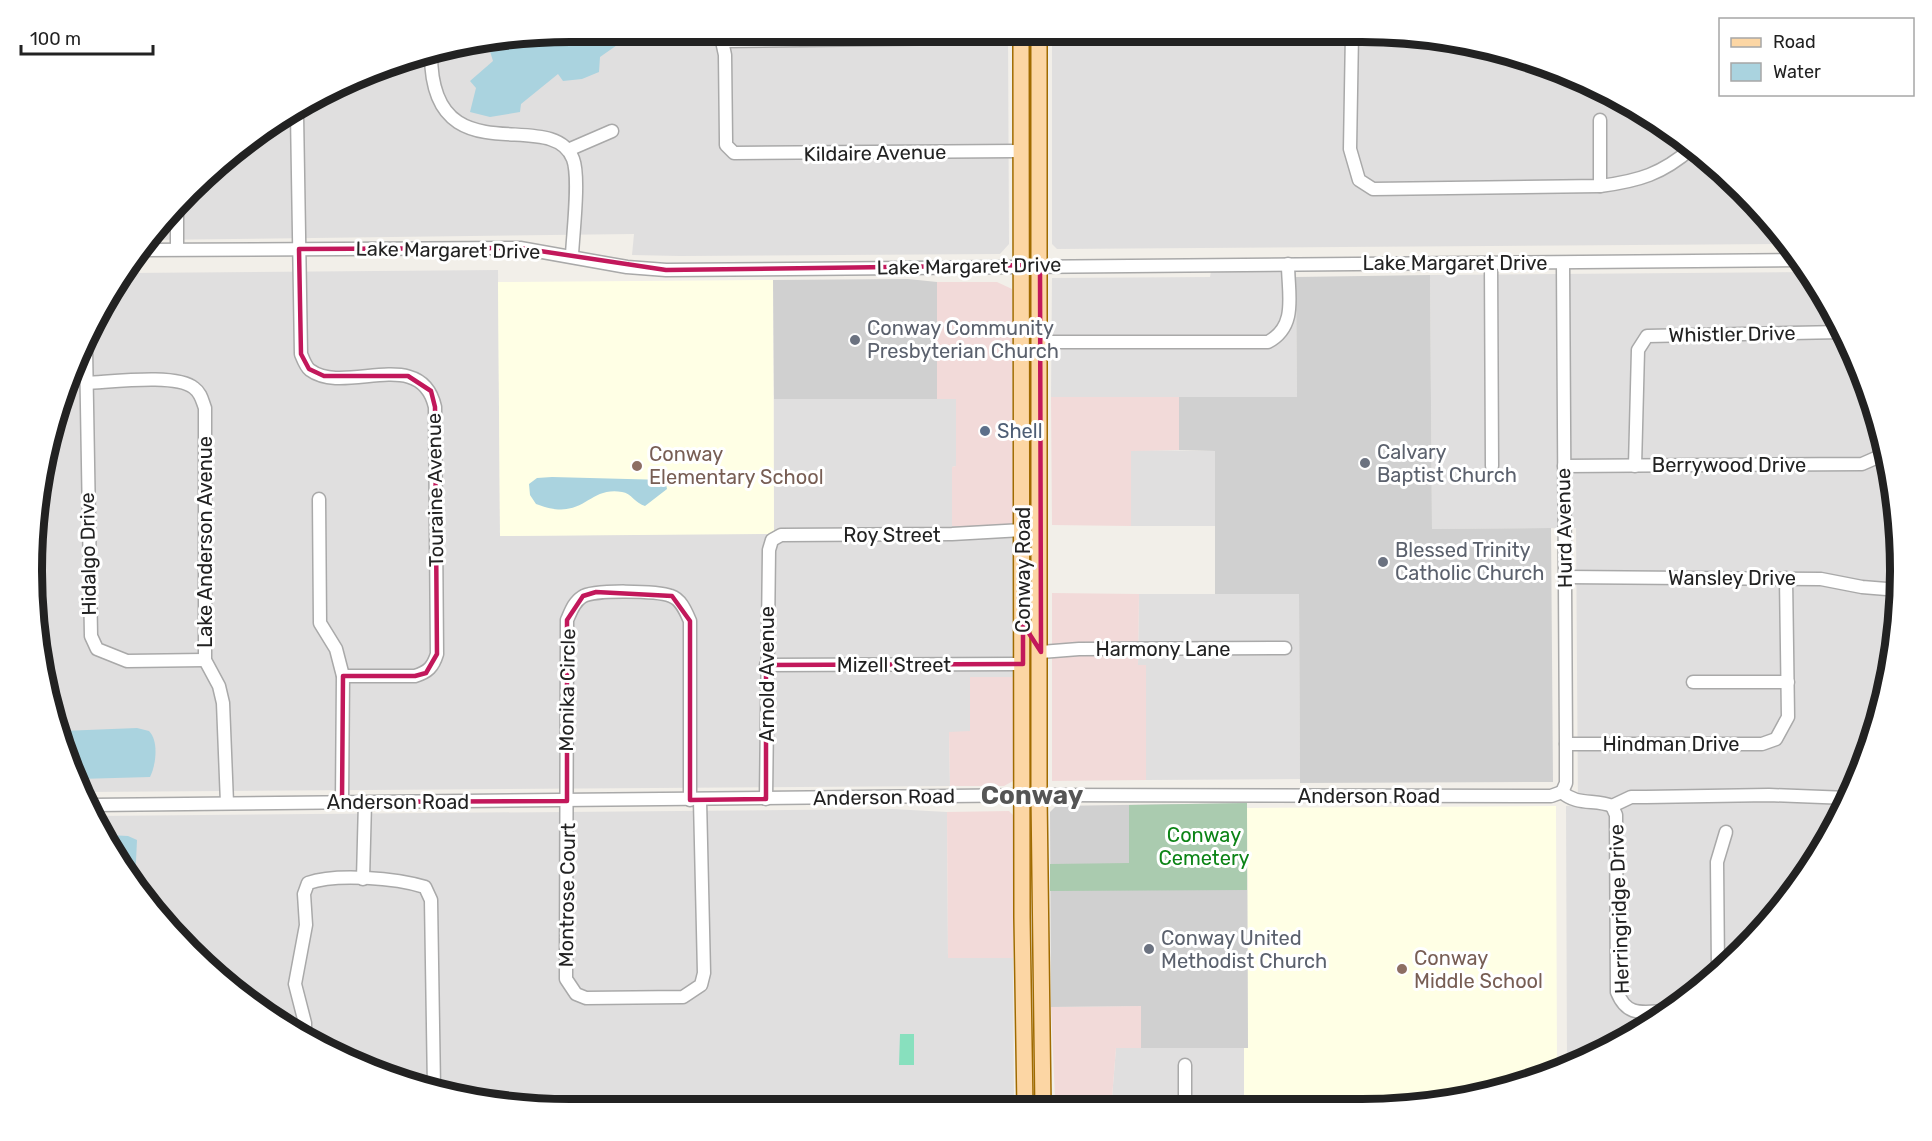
<svg xmlns="http://www.w3.org/2000/svg" width="1932" height="1141" font-family="Rubik,sans-serif">
	<rect width="100%" height="100%" fill="#f2efe9"/>
	<g fill="#e0dfdf">
		<polygon points="571,32 1008,32 1009,244 1000,254 680,256 632,255 634,234 145,240 243,143 398,60"/>
		<polygon points="1052,32 1397,33 1535,60 1661,123 1743,190 1787,244 1057,249 1052,244"/>
		<polygon points="1296,269 1297,397 1051,397 1052,278 1210,277 1211,271"/>
		<polygon points="498,270 500,536 774,533 774,399 956,399 956,466 952,467 952,526 1013,526 1015,652 1013,677 970,677 970,732 949,732 950,786 86,792 60,744 32,571 60,398 127,273"/>
		<polygon points="1810,272 1860,365 1890,466 1900,571 1890,676 1859,777 1809,870 1742,952 1631,1037 1567,1066 1566,806 1578,805 1576,528 1432,529 1430,275"/>
		<polygon points="1131,450 1215,451 1215,526 1131,526"/>
		<polygon points="1139,594 1299,594 1300,779 1146,780 1146,666 1138,665"/>
		<polygon points="892,809 947,812 948,958 1013,958 1014,1108 535,1108 397,1081 271,1018 143,898 98,816"/>
		<polygon points="1116,1048 1244,1048 1244,1108 1055,1108 1055,1098 1112,1098"/>
	</g>
	<g fill="#f2dad9">
		<polygon points="937,282 997,282 1012,289 1013,526 952,526 952,467 956,466 956,399 937,399"/>
		<polygon points="1051,397 1179,397 1179,450 1131,451 1131,526 1052,525"/>
		<polygon points="1052,593 1139,594 1138,665 1146,665 1146,780 1052,781"/>
		<polygon points="970,677 1013,677 1013,781 1004,786 950,786 949,732 970,731"/>
		<polygon points="1009,811 1014,816 1013,958 948,958 947,812"/>
		<polygon points="1142,1006 1141,1048 1116,1048 1112,1098 1055,1098 1051,1007"/>
	</g>
	<g fill="#ffffe5">
		<polygon points="773,280 774,534 500,536 498,282"/>
		<polygon points="1556,806 1557,1071 1534,1081 1397,1108 1244,1108 1244,1048 1248,1048 1247,808"/>
	</g>
	<g fill="#d0d0d0">
		<polygon points="1430,275 1432,529 1551,528 1553,782 1300,783 1299,594 1215,594 1215,451 1179,450 1179,397 1297,397 1296,277"/>
		<polygon points="908,279 937,282 937,399 774,399 773,280"/>
		<polygon points="1247,803 1248,1048 1141,1048 1141,1006 1051,1007 1050,812 1056,806"/>
	</g>
	<polygon fill="#aacbaf" points="1247,803 1247,890 1050,891 1050,864 1129,863 1129,805"/>
	<polygon fill="#88e0be" points="900,1034 914,1034 914,1065 899,1065"/>
	<g fill="#aad3df">
		<polygon points="571,32 620,32 620,43 600,57 599,72 582,79 563,81 558,74 521,104 520,112 490,117 470,112 476,88 470,81 493,61 488,45"/>
		<path d="M 552,477 L 665,480 L 667,489 L 645,506 C 636,504 631,493 622,492 C 586,486 585,523 536,504 L 530,495 L 529,484 L 537,478 Z"/>
		<path d="M 137,728 L 149,731 C 159,741 156,765 150,777 L 79,779 L 60,744 L 59,735 L 62,731 Z"/>
		<polygon points="109,835 128,836 137,840 135,883"/>
	</g>
	<g fill="none" stroke-linecap="round" stroke-linejoin="round">
		<defs>
			<g id="minor">
				<polyline points="720,32 725,55 726,140 726,145 734,153 1021,151"/>
				<path d="M 1352,33 L 1350,149 L 1359,180 L 1373,189 L 1600,186 C 1639,181 1662,174 1692,148"/>
				<polyline points="722,41 1039,37"/>
				<path d="M 431,54 C 431,180 552,104 573,159 C 580,177 573,233 572,255"/>
				<path d="M 297,114 L 301,354 C 303,359 306,367 310,370 C 345,396 421,345 435,407 L 437,654 C 433,667 428,672 415,676 L 343,676"/>
				<polyline points="1600,120 1600,186"/>
				<polyline points="568,150 612,131"/>
				<polyline points="177,249 177,209"/>
				<polyline points="139,250 520,248 627,267 666,270 1800,260"/>
				<polyline points="1491,263 1492,466"/>
				<path d="M 1040,342 L 1268,342 C 1298,326 1288,294 1288,264"/>
				<polyline points="86,348 91,636 97,649 127,661 205,660"/>
				<path d="M 87,383 C 111,382 177,373 194,388 C 201,393 202,400 205,408 L 205,660 L 219,686 L 223,703 L 227,803"/>
				<polyline points="1564,466 1862,464 1878,457 1884,444"/>
				<polyline points="1635,466 1638,350 1647,336 1842,332"/>
				<polyline points="319,499 320,623 336,649 343,676 342,802"/>
				<polyline points="1565,577 1821,579 1862,587 1899,590"/>
				<polyline points="1041,652 1079,649 1285,648"/>
				<polyline points="766,665 1023,664"/>
				<polyline points="1693,682 1788,682"/>
				<polyline points="1566,744 1762,744 1776,739 1788,717 1786,578"/>
				<polyline points="1562,792 1566,783 1566,744 1563,263"/>
				<path d="M 1562,792 C 1577,806 1595,799 1612,806"/>
				<polyline points="766,799 769,550 772,540 781,535 952,534 1023,530"/>
				<path d="M 690,800 L 690,621 C 686,612 681,599 671,596 C 658,591 593,589 582,597 C 574,602 571,611 567,620 L 566,979 L 576,994 L 586,998 L 683,997 L 701,985 L 704,973 L 700,800"/>
				<polyline points="93,805 1039,795 1551,796 1562,792"/>
				<path d="M 1612,806 L 1616,815 L 1617,992 C 1627,1017 1642,1012 1665,1011"/>
				<polyline points="1612,806 1631,797 1646,797 1769,795 1848,798"/>
				<polyline points="363,879 365,802"/>
				<polyline points="1718,970 1717,862 1726,832"/>
				<path d="M 305,1036 L 305,1023 L 295,984 L 306,925 L 304,894 L 308,883 C 336,873 396,878 425,887 L 431,900 L 434,1088"/>
				<polyline points="1185,1108 1185,1065"/>
			</g>
			<g id="major">
				<polyline points="1021,32 1022,917 1025,1108"/>
				<polyline points="1039,32 1039,795 1043,1108"/>
			</g>
		</defs>
		<use href="#minor" stroke="#a9a9a9" stroke-width="15"/>
		<use href="#major" stroke="#a06b00" stroke-width="18"/>
		<use href="#minor" stroke="#fff" stroke-width="12"/>
		<use href="#major" stroke="#fcd6a4" stroke-width="15"/>
	</g>
	<path fill="none" stroke="#c2185b" stroke-width="4.5" stroke-linejoin="round" d="M 520,248 L 666,270 L 1040,265 L 1041,652 L 1023,624 L 1023,664 L 766,665 L 766,799 L 690,800 L 690,621 L 672,596 L 596,592 L 583,596 L 567,620 L 567,801 L 342,802 L 343,676 L 415,676 L 426,673 L 437,654 L 435,407 L 431,391 L 408,376 L 324,376 L 309,369 L 301,354 L 299,249 Z"/>
	<g fill="#6b7280" stroke="#fff" stroke-width="2">
		<circle cx="855" cy="340" r="6"/>
		<circle cx="1365" cy="463" r="6"/>
		<circle cx="1383" cy="562" r="6"/>
		<circle cx="1149" cy="949" r="6"/>
	</g>
	<circle fill="#5c6f8a" stroke="#fff" stroke-width="2" cx="985" cy="431" r="6"/>
	<g fill="#8d6e63" stroke="#fff" stroke-width="2">
		<circle cx="637" cy="466" r="6"/>
		<circle cx="1402" cy="969" r="6"/>
	</g>
	<g text-anchor="middle" dominant-baseline="central" stroke-width="6" stroke-linejoin="round" paint-order="stroke">
		<g font-size="20" fill="#222" stroke="#fff">
			<text transform="translate(875 153) rotate(-1)">Kildaire Avenue</text>
			<text transform="translate(448 250) rotate(1)">Lake Margaret Drive</text>
			<text x="1455" y="263">Lake Margaret Drive</text>
			<text transform="translate(969 266) rotate(-1)">Lake Margaret Drive</text>
			<text transform="translate(1732 334) rotate(-1)">Whistler Drive</text>
			<text x="1729" y="465">Berrywood Drive</text>
			<text transform="translate(435 490) rotate(-91)">Touraine Avenue</text>
			<text transform="translate(1564 528) rotate(-91)">Hurd Avenue</text>
			<text x="892" y="535">Roy Street</text>
			<text transform="translate(205 542) rotate(-90)">Lake Anderson Avenue</text>
			<text transform="translate(88 554) rotate(-91)">Hidalgo Drive</text>
			<text transform="translate(1023 570) rotate(-90)">Conway Road</text>
			<text x="1732" y="578">Wansley Drive</text>
			<text x="1163" y="649">Harmony Lane</text>
			<text x="894" y="665">Mizell Street</text>
			<text transform="translate(767 674) rotate(-90)">Arnold Avenue</text>
			<text transform="translate(567 690) rotate(-89)">Monika Circle</text>
			<text x="1671" y="744">Hindman Drive</text>
			<text x="1369" y="796">Anderson Road</text>
			<text transform="translate(884 797) rotate(-1)">Anderson Road</text>
			<text x="398" y="802">Anderson Road</text>
			<text transform="translate(567 895) rotate(-89)">Montrose Court</text>
			<text transform="translate(1619 909) rotate(-92)">Herringridge Drive</text>
		</g>
		<g font-size="20" fill="#5b616d" stroke="#fff" text-anchor="start">
			<text x="867" y="328">Conway Community<tspan x="867" dy="23">Presbyterian Church</tspan></text>
			<text x="1377" y="452">Calvary<tspan x="1377" dy="23">Baptist Church</tspan></text>
			<text x="1395" y="550">Blessed Trinity<tspan x="1395" dy="23">Catholic Church</tspan></text>
			<text x="1161" y="938">Conway United<tspan x="1161" dy="23">Methodist Church</tspan></text>
		</g>
		<g font-size="20" fill="#4e5e75" stroke="#fff" text-anchor="start">
			<text x="997" y="431">Shell</text>
		</g>
		<g font-size="20" fill="#785e54" stroke="#fff" text-anchor="start">
			<text x="649" y="454">Conway<tspan x="649" dy="23">Elementary School</tspan></text>
			<text x="1414" y="958">Conway<tspan x="1414" dy="23">Middle School</tspan></text>
		</g>
		<g font-size="20" fill="#0c8416" stroke="#fff">
			<text x="1204" y="835">Conway<tspan x="1204" dy="23">Cemetery</tspan></text>
		</g>
		<g font-size="26" font-weight="bold" fill="#555" stroke="#fff">
			<text x="1032" y="795">Conway</text>
		</g>
	</g>
	<path d="M0 0H1932V1141H0ZM570 42H1362A528 528 0 0 1 1890 570V571A528 528 0 0 1 1362 1099H570A528 528 0 0 1 42 571V570A528 528 0 0 1 570 42Z" fill="#fff" fill-rule="evenodd"/>
	<path fill="none" stroke="#222" stroke-width="8" d="M570 42H1362A528 528 0 0 1 1890 570V571A528 528 0 0 1 1362 1099H570A528 528 0 0 1 42 571V570A528 528 0 0 1 570 42Z"/>
	<rect x="1719" y="18" width="195" height="78" fill="#ffffff" stroke="#a7a7a7" stroke-width="1.5"/>
	<rect x="1731" y="38" width="30" height="9" fill="#fcd6a4" stroke="#a7a7a7" stroke-width="1.5"/>
	<text x="1773" y="48" font-size="18" fill="#222222">Road</text>
	<rect x="1731" y="63" width="30" height="18" fill="#aad3df" stroke="#a7a7a7" stroke-width="1.5"/>
	<text x="1773" y="78" font-size="18" fill="#222222">Water</text>
	<path d="M21 45v9h132v-9" fill="none" stroke="#222222" stroke-width="3"/>
	<text x="30" y="45" font-size="18" fill="#222222" stroke="#ffffff" stroke-width="4.5" paint-order="stroke">100 m</text>
</svg>
